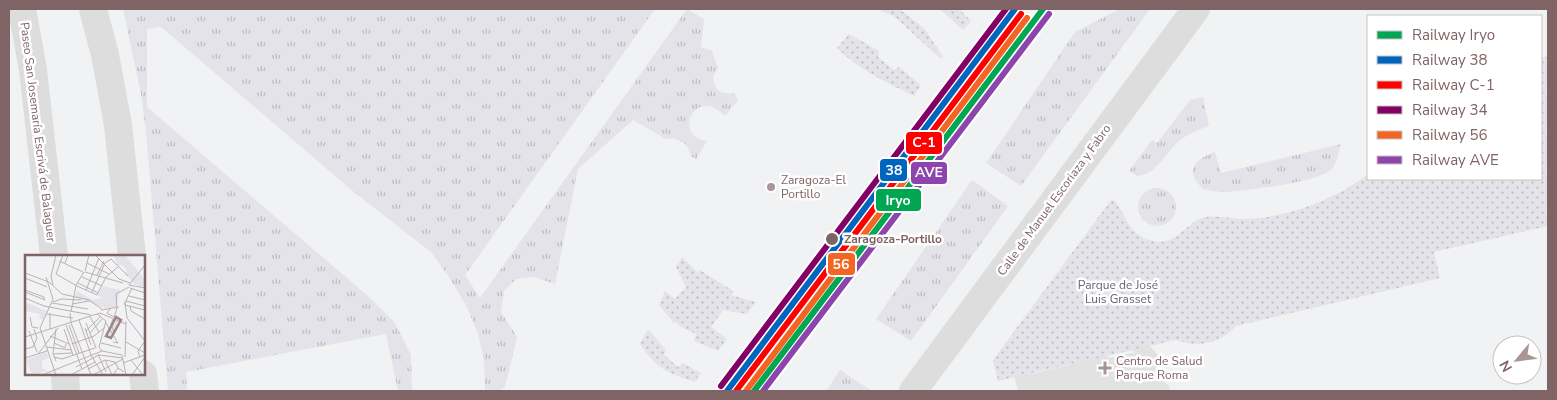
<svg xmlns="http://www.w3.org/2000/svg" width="1557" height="400" font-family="'Nunito Sans',sans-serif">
	<defs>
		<pattern id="grass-tufts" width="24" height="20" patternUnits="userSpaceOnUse" patternTransform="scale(1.25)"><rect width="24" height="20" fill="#e3e3e9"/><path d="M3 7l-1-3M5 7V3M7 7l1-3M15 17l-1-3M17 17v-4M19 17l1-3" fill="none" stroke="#bdbcc0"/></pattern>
		<pattern id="park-dots" width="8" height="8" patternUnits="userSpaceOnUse" patternTransform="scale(1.25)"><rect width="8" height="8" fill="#e3e3e9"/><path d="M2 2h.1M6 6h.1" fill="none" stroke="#bdbcc0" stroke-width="1.8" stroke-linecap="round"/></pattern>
	</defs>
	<rect width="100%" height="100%" fill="#f1f2f3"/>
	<polygon fill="#e3e2e3" points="1157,340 1150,346 1162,359 1155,361 1159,379 1169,385 1170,391 1018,391 1013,372 1031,374 1073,364 1099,352 1110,358 1137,352 1131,350"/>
	<g fill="url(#grass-tufts)">
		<path d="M 123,9 L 655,9 L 465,275 L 480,298 L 687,9 L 704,19 L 701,47 L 712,51 L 718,68 L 713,76 C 713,89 722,97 734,92 L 738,100 L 725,116 C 721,113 718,109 712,107 C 688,99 678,139 707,141 L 696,159 L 691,156 L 688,148 L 684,143 L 673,138 L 666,139 L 633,120 L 578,169 L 555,284 L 534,277 L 516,279 L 504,291 L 501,312 L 517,337 L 505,387 L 499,391 L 485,391 L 484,359 L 478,334 L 467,307 L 451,280 L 431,252 L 355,193 L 161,27 L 147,29 L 147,107 L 368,296 L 395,323 L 411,355 L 412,391 L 398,391 L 386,334 L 186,372 L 187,391 L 168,391 L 146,132 L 141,94 Z"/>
		<polygon points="1120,9 1150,9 1021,186 986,163 1075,32"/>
		<path d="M 1203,97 L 1209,126 C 1198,130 1187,134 1178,142 C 1166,153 1156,175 1137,176 L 1129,171 L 1152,140 L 1157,143 L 1190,100 Z"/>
		<path d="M 1341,144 C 1339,151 1337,163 1332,169 C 1320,182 1245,191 1226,192 C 1218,192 1211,191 1203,189 C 1184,171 1194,159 1215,152 L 1221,173 Z"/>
		<polygon points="972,180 1008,206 911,341 876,319"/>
		<circle cx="1157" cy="207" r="19"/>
		<polygon points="840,370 872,391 826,391"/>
	</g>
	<g fill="url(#park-dots)">
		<polygon points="877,9 903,9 902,11 924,28 943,57 941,59 895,17"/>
		<polygon points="940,9 959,9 971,21 963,30"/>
		<path d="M 849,34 L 879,51 L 878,57 L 894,70 L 899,67 L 921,85 L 914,96 C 886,82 859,70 837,48 Z"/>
		<path d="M 1548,56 L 1548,226 L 1434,252 L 1440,278 L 1236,326 C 1220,344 1198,348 1176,340 L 998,381 L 993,360 L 1111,200 L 1115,201 C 1126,216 1129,234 1149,240 C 1177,249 1185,221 1206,217 C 1218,215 1232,219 1244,219 C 1284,219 1337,199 1368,174 L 1368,179 L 1541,179 L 1541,58 Z"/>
		<polygon points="682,257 698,273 700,270 733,291 731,295 756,302 747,314 723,310 711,327 727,339 718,351 694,341 696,334 681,327 676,322 674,323 659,305 665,291 675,299 686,287 676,267"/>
		<path d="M 648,329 L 666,350 L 664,355 L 678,367 L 683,363 L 701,373 L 695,382 C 666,372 658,370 640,344 Z"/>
	</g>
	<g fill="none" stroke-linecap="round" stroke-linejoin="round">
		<polyline stroke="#ddd" stroke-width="28" points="913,391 1196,9"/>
		<g stroke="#ddd" stroke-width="28">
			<polyline points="22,9 33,70 54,256"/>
			<polyline points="93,9 105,55 118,125 132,256"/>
			<polyline points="65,374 66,391"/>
			<polyline points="143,374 145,391"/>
		</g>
		<defs>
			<polyline id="rail-1" points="754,391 1043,9"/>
			<polyline id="rail-2" points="727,391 1015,9"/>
			<polyline id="rail-3" points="736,391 1021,14"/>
			<polyline id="rail-4" points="721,386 1006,9"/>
			<polyline id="rail-5" points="746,391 1027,18"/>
			<polyline id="rail-6" points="763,391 1049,14"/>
		</defs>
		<use href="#rail-1" stroke="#fff" stroke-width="10"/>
		<use href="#rail-2" stroke="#fff" stroke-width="10"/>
		<use href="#rail-3" stroke="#fff" stroke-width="10"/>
		<use href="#rail-4" stroke="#fff" stroke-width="10"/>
		<use href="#rail-5" stroke="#fff" stroke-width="10"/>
		<use href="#rail-6" stroke="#fff" stroke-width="10"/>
		<use href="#rail-1" stroke="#00a651" stroke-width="6"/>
		<use href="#rail-2" stroke="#0065bd" stroke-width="6"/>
		<use href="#rail-3" stroke="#f00" stroke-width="6"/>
		<use href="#rail-4" stroke="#830065" stroke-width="6"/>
		<use href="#rail-5" stroke="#f26522" stroke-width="6"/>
		<use href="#rail-6" stroke="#8e44ad" stroke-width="6"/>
	</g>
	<g fill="#a89596" stroke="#fff" stroke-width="2">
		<circle cx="771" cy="187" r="5"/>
		<path d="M1102.5 360.5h5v5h5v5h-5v5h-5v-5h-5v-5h5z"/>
	</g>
	<circle fill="#806364" stroke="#fff" stroke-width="2" cx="832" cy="239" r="7"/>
	<g text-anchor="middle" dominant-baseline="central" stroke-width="5" stroke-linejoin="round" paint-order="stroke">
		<g font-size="12" fill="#806364" stroke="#fff">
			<text transform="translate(38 132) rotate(83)">Paseo San Josemaría Escrivá de Balaguer</text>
			<text transform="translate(1054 200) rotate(-54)">Calle de Manuel Escoriaza y Fabro</text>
		</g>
		<g font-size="12" fill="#806364" stroke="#fff" text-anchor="start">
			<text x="781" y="180">Zaragoza-El<tspan x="781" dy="14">Portillo</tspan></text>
			<text x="1116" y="361">Centro de Salud<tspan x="1116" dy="14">Parque Roma</tspan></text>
		</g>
		<g font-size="12" font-weight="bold" fill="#806364" stroke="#fff" text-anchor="start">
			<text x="844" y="239">Zaragoza-Portillo</text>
		</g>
		<g font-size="12" fill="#696278" stroke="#fff">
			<text x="1118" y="285">Parque de José<tspan x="1118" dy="14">Luis Grasset</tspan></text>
		</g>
	</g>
	<g transform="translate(25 255)">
		<rect width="120" height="120" fill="#f1f2f3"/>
		<path d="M 89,0 L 100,0 L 120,25 L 120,32 L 111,30 L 100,19 L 102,15 L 96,9 L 93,12 ZM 78,31 L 95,35 L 91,52 L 80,53 L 50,42 L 52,36 L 68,45 L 77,43 L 73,40 ZM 0,47 L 22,56 L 18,65 L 14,63 L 15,59 L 0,56 ZM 21,97 L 24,102 L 17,106 L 17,113 L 23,116 L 7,120 L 1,105 Z" fill="#e3e3e9"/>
		<path fill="none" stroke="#bdb0b1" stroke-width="1" d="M 38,0 L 31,19 L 52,31M 70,0 L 94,24 L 105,28M 34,6 L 58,17M 40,8 L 43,0 L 51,0M 62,8 L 84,19M 120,10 L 104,30 L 120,33M 60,16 L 64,0M 60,17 L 98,28M 0,18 L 24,27 L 37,39 L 64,45 L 77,54M 72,20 L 79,6M 21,22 L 28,44 L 15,73 L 31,120M 57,22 L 77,31M 0,23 L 22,32M 53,28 L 73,38M 28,30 L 26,21 L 31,0M 52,31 L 72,40 L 81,22 L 93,12M 105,33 L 120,38M 0,35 L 19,42 L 19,45M 61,35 L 74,3M 0,37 L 20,45M 67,37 L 80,8 L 86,4 L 103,21M 104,41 L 120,45M 0,43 L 19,51 L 66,60M 101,46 L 120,51M 28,47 L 36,44 L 56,45M 100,47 L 102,63 L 120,86M 27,48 L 63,54M 47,49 L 64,46M 99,50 L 107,33M 100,50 L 120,55M 105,51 L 106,56 L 120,64M 92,53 L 91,39 L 104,32M 85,54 L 82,58 L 89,62 L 92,53M 76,55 L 94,52M 46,57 L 51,30 L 59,17M 45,58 L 46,68 L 66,120M 22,59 L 48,63M 72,59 L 81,66 L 74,92 L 77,96M 5,62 L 7,72 L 13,73M 65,62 L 74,77M 88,64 L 86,69 L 89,77 L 90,74M 54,65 L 66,100 L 78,120M 61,68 L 71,93M 81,68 L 93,88 L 88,87M 41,70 L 57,114M 44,70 L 54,98M 60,73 L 66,90M 25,74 L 25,58M 39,74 L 48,100M 4,76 L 12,97M 61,76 L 75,62M 65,78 L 77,64M 25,81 L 44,89M 0,82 L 75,58 L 101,69M 101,87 L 120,98M 29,88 L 40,93 L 41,89M 76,88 L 96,93M 47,89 L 69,81 L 79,73M 22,92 L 46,95M 0,94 L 8,92 L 12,83 L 9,74M 13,99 L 33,73M 28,99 L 47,98M 73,99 L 81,117M 29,102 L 37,104 L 70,93M 100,102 L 101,66M 115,102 L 113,96 L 120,86M 0,103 L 22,96M 80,105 L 87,120M 106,105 L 118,120M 31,106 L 28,99 L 31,74M 98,108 L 120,100M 51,112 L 74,100 L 98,103M 63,114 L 80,105 L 90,107 L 93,113M 17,120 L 77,96 L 97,100 L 101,120M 46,120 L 70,107M 68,120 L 98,104M 88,120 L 93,113 L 99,117M 107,120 L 120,102"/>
		<path fill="#9c8687" fill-opacity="0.15" stroke="#9c8687" stroke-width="2.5" d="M 91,62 L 96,65 L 86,83 L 81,81 Z"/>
		<rect width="120" height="120" fill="none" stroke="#806364" stroke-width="2.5"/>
	</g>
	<g stroke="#fff" stroke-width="2">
		<rect x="905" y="131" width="38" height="24" rx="5" fill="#f00"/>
		<rect x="879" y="158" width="29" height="24" rx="5" fill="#0065bd"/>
		<rect x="910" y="161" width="38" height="24" rx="5" fill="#8e44ad"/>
		<rect x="875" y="188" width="47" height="24" rx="5" fill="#00a651"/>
		<rect x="827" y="252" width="29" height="24" rx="5" fill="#f26522"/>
	</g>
	<g font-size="14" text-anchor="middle" font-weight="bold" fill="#fff">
		<text x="924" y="147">C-1</text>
		<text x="894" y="175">38</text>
		<text x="929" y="177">AVE</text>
		<text x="898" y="205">Iryo</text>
		<text x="841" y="269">56</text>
	</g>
	<rect width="1557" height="400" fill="none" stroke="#806364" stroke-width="20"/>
	<rect x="1367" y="15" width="175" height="165" fill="#ffffff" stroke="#ccc1c1"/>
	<rect x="1377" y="31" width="25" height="8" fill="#00a651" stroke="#ccc1c1"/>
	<text x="1412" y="40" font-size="15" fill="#806364">Railway Iryo</text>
	<rect x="1377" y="56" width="25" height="8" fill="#0065bd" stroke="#ccc1c1"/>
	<text x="1412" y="65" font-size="15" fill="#806364">Railway 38</text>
	<rect x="1377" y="81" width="25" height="8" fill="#ff0000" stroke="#ccc1c1"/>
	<text x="1412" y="90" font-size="15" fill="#806364">Railway C-1</text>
	<rect x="1377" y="106" width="25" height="8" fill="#830065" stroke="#ccc1c1"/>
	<text x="1412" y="115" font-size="15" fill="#806364">Railway 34</text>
	<rect x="1377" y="131" width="25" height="8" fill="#f26522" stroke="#ccc1c1"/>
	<text x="1412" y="140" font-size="15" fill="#806364">Railway 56</text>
	<rect x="1377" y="156" width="25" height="8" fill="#8e44ad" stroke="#ccc1c1"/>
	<text x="1412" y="165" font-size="15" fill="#806364">Railway AVE</text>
	<g transform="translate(1517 360) rotate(241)"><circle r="24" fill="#ffffff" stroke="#ccc1c1"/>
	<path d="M0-4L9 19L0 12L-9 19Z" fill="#a89596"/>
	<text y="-8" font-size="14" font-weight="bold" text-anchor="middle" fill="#806364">N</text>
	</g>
</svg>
